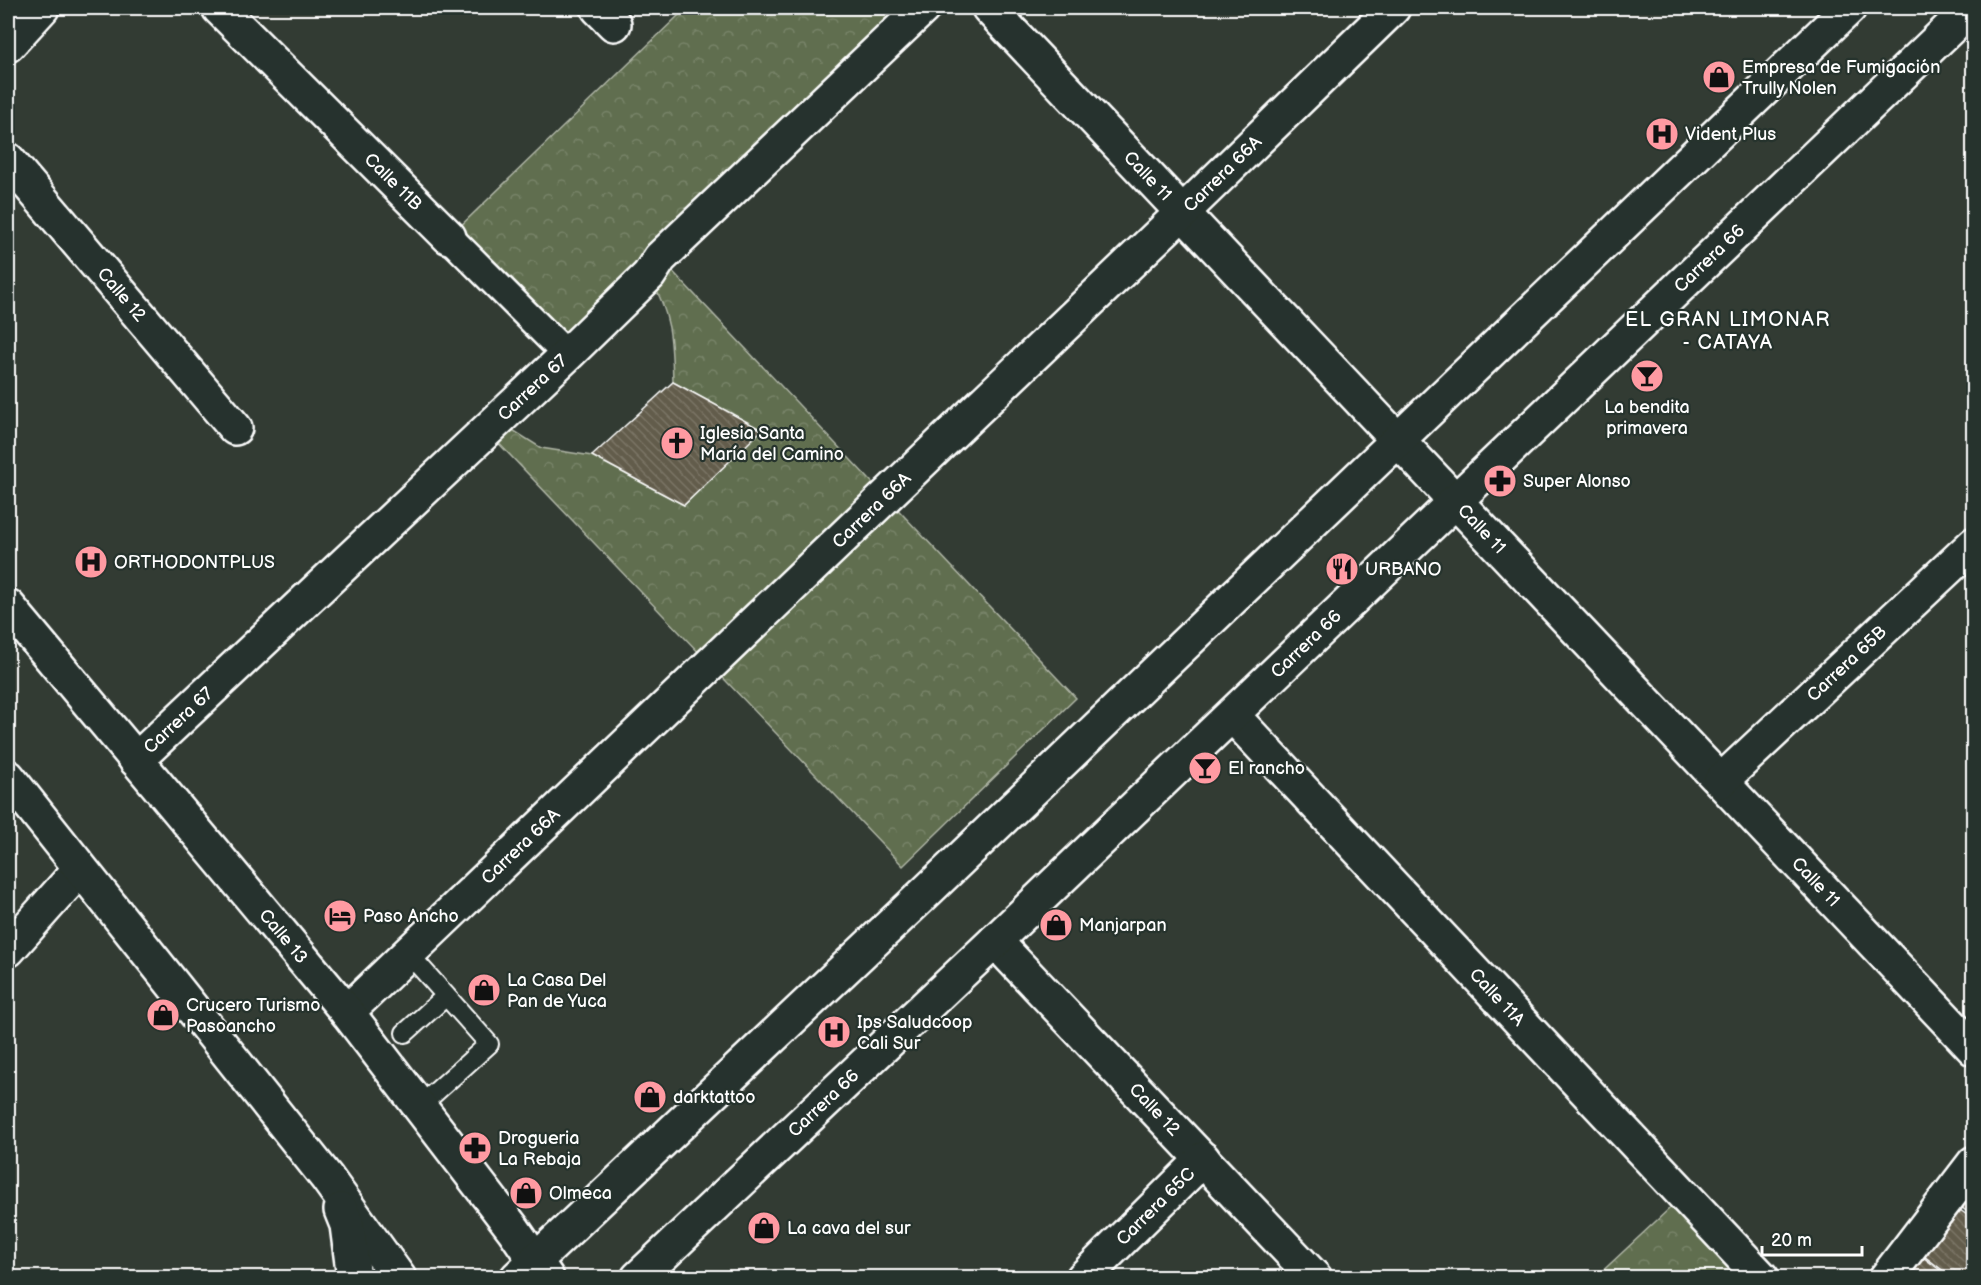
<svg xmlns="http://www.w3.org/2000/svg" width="1981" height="1285" font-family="'Balsamiq Sans',sans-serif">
	<defs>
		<pattern id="forest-crowns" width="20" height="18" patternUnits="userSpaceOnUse" patternTransform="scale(1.5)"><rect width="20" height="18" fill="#606e4f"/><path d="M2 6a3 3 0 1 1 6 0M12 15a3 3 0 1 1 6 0" fill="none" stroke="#788469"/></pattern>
		<pattern id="building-back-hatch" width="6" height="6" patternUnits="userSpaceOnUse" patternTransform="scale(1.5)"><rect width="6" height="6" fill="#625c4b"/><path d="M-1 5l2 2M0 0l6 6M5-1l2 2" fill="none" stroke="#7a7466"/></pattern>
	</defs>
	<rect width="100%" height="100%" fill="#323b33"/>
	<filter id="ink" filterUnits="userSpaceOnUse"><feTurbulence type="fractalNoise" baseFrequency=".0167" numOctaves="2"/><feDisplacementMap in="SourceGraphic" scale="12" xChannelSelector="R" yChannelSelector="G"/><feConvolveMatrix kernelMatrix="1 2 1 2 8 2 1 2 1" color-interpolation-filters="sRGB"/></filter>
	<g filter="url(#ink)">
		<g fill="url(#forest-crowns)" stroke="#b0b6a7" stroke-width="1.5">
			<path d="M 673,8 L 923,8 L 660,258 L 1076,698 L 903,866 L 486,430 L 508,427 L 541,448 L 592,456 L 684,505 L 761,430 L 673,382 C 672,339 671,314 649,275 L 567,355 L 449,237 L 679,15 Z"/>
			<polygon points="1684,1195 1762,1278 1595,1278"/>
		</g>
		<g fill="url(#building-back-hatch)" stroke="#fff" stroke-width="1.5">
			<polygon points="673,382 762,430 684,505 592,456"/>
			<polygon points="1974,1191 1974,1217 1961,1207"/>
			<polygon points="1960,1210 1974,1220 1974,1278 1953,1278 1924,1256"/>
			<polygon points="1923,1257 1950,1278 1908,1278"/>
		</g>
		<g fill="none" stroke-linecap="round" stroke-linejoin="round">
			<defs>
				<g id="service">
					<polyline points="408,953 489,1044 420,1106"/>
					<polyline points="405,1033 446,996"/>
				</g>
				<polyline id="pedestrian" points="449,237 567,355"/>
				<g id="minor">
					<path id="s1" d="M 219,8 L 449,237"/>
					<polyline points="598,8 614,24"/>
					<path id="s2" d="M 989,8 L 1974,1049"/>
					<polyline points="8,45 42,8"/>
					<path id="s3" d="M 8,160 L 235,428"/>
					<path id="s4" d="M 1232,715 L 1762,1278"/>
					<path id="s5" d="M 136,760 L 567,355 L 649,275 L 660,258 L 923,8"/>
					<path id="s6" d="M 1721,781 L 1974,544"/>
					<path id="s7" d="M 995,941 L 1315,1278"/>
					<polyline points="8,950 80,869"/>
					<path id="s8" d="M 347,1012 L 1183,212 L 1393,8"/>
					<path id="s9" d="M 1083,1278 L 1203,1159"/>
					<polyline points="1886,1278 1974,1163"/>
				</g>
				<g id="secondary">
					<path id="s10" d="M 8,606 L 347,1012 L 514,1230 L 547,1278"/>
					<polyline points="8,777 327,1178 399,1278"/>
					<polyline points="341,1210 347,1225 354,1278"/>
					<polyline points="517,1278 927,891 1849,8"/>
					<path id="s11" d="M 638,1278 L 995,941 L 1971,8"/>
				</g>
			</defs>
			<use href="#service" stroke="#fff" stroke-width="22"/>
			<use href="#pedestrian" stroke="#fff" stroke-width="32"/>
			<use href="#minor" stroke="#fff" stroke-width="38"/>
			<use href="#secondary" stroke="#fff" stroke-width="38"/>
			<use href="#service" stroke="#26332d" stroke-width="18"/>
			<use href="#pedestrian" stroke="#26332d" stroke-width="27"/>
			<use href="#minor" stroke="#26332d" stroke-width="33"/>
			<use href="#secondary" stroke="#26332d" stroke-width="33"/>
		</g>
	</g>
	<defs>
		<symbol id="shop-disc" viewBox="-11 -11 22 22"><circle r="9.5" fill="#ff9aa2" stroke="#26332d"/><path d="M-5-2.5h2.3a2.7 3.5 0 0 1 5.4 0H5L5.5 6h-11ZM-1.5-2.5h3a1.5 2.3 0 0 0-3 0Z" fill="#111"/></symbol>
		<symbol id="hospital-disc" viewBox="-11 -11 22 22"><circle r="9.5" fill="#ff9aa2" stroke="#26332d"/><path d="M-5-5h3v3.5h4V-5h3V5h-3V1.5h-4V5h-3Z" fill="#111"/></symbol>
		<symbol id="bar-disc" viewBox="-11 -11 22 22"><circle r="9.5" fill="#ff9aa2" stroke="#26332d"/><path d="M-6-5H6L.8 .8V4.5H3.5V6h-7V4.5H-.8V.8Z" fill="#111"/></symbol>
		<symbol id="church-disc" viewBox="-11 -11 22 22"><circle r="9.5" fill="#ff9aa2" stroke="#26332d"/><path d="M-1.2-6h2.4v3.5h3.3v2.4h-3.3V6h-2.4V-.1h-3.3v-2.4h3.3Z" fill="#111"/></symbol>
		<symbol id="pharmacy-disc" viewBox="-11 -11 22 22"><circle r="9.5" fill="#ff9aa2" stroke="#26332d"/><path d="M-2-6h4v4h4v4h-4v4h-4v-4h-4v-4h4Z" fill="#111"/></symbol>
		<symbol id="restaurant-disc" viewBox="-11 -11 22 22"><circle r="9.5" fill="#ff9aa2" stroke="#26332d"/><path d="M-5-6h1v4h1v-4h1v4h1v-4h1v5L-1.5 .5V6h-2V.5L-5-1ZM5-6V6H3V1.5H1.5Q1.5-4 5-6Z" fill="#111"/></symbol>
		<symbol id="hotel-disc" viewBox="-11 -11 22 22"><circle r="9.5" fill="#ff9aa2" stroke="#26332d"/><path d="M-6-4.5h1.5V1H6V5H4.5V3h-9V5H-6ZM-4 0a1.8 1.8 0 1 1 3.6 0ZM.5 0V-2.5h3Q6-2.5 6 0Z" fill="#111"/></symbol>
	</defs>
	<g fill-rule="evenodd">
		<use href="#shop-disc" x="1700" y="58" width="38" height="38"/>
		<use href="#hospital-disc" x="1643" y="115" width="38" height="38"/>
		<use href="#bar-disc" x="1628" y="357" width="38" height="38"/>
		<use href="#church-disc" x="658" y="424" width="38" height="38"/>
		<use href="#pharmacy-disc" x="1481" y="462" width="38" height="38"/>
		<use href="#hospital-disc" x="72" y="543" width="38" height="38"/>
		<use href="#restaurant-disc" x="1323" y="550" width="38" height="38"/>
		<use href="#bar-disc" x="1186" y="749" width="38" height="38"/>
		<use href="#hotel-disc" x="321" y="897" width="38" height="38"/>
		<use href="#shop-disc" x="1037" y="906" width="38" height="38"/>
		<use href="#shop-disc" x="465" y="971" width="38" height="38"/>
		<use href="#shop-disc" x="144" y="996" width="38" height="38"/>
		<use href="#hospital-disc" x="815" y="1013" width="38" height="38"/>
		<use href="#shop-disc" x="631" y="1078" width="38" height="38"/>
		<use href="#pharmacy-disc" x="456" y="1129" width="38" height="38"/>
		<use href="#shop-disc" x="507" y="1174" width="38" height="38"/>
		<use href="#shop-disc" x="745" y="1209" width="38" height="38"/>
	</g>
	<g text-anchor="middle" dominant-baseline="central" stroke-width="4.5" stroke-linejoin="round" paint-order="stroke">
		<g font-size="18" fill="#fff" stroke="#26332d" text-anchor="start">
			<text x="1742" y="67">Empresa de Fumigación<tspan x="1742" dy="21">Trully Nolen</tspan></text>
			<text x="1685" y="134">Vident Plus</text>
			<text x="1647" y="407" text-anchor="middle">La bendita<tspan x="1647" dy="21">primavera</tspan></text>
			<text x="700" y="433">Iglesia Santa<tspan x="700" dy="21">María del Camino</tspan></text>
			<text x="1523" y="481">Super Alonso</text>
			<text x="114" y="562">ORTHODONTPLUS</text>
			<text x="1365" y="569">URBANO</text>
			<text x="1228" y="768">El rancho</text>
			<text x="363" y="916">Paso Ancho</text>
			<text x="1079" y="925">Manjarpan</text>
			<text x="507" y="980">La Casa Del<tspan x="507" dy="21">Pan de Yuca</tspan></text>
			<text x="186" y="1005">Crucero Turismo<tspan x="186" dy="21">Pasoancho</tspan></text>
			<text x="857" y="1022">Ips Saludcoop<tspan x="857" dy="21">Cali Sur</tspan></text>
			<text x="673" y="1097">darktattoo</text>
			<text x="498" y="1138">Drogueria<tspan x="498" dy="21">La Rebaja</tspan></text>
			<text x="549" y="1193">Olmeca</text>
			<text x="787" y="1228">La cava del sur</text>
		</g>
		<g font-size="18" fill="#fff" stroke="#26332d">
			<text stroke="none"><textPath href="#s8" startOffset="1212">Carrera 66A</textPath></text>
			<text stroke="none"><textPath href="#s2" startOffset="231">Calle 11</textPath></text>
			<text stroke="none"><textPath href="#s1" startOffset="246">Calle 11B</textPath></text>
			<text stroke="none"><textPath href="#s11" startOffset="1479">Carrera 66</textPath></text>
			<text stroke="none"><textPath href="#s3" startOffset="176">Calle 12</textPath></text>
			<text stroke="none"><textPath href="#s5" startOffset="544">Carrera 67</textPath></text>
			<text stroke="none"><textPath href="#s8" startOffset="726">Carrera 66A</textPath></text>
			<text stroke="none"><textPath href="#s2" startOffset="717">Calle 11</textPath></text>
			<text stroke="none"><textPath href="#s11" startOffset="921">Carrera 66</textPath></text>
			<text stroke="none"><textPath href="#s6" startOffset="172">Carrera 65B</textPath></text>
			<text stroke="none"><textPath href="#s5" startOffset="58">Carrera 67</textPath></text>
			<text stroke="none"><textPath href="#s8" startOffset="240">Carrera 66A</textPath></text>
			<text stroke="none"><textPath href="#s2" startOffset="1203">Calle 11</textPath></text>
			<text stroke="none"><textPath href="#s10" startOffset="430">Calle 13</textPath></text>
			<text stroke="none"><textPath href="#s4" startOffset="387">Calle 11A</textPath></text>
			<text stroke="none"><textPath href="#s11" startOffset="255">Carrera 66</textPath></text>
			<text stroke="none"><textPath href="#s7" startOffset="232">Calle 12</textPath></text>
			<text stroke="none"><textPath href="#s9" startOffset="102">Carrera 65C</textPath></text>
		</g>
		<g font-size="20" letter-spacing="1.5" fill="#fff" stroke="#26332d">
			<text x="1728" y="320">EL GRAN LIMONAR<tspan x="1728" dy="23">- CATAYA</tspan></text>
		</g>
	</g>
	<rect width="1981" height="1285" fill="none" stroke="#26332d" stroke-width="30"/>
	<rect x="15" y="15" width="1951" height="1255" fill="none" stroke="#fff" stroke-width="2" filter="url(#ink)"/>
	<path d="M1762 1246v9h100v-9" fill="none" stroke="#ffffff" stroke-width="3"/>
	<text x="1771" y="1246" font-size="18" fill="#ffffff" stroke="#26332d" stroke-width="4.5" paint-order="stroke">20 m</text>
</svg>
